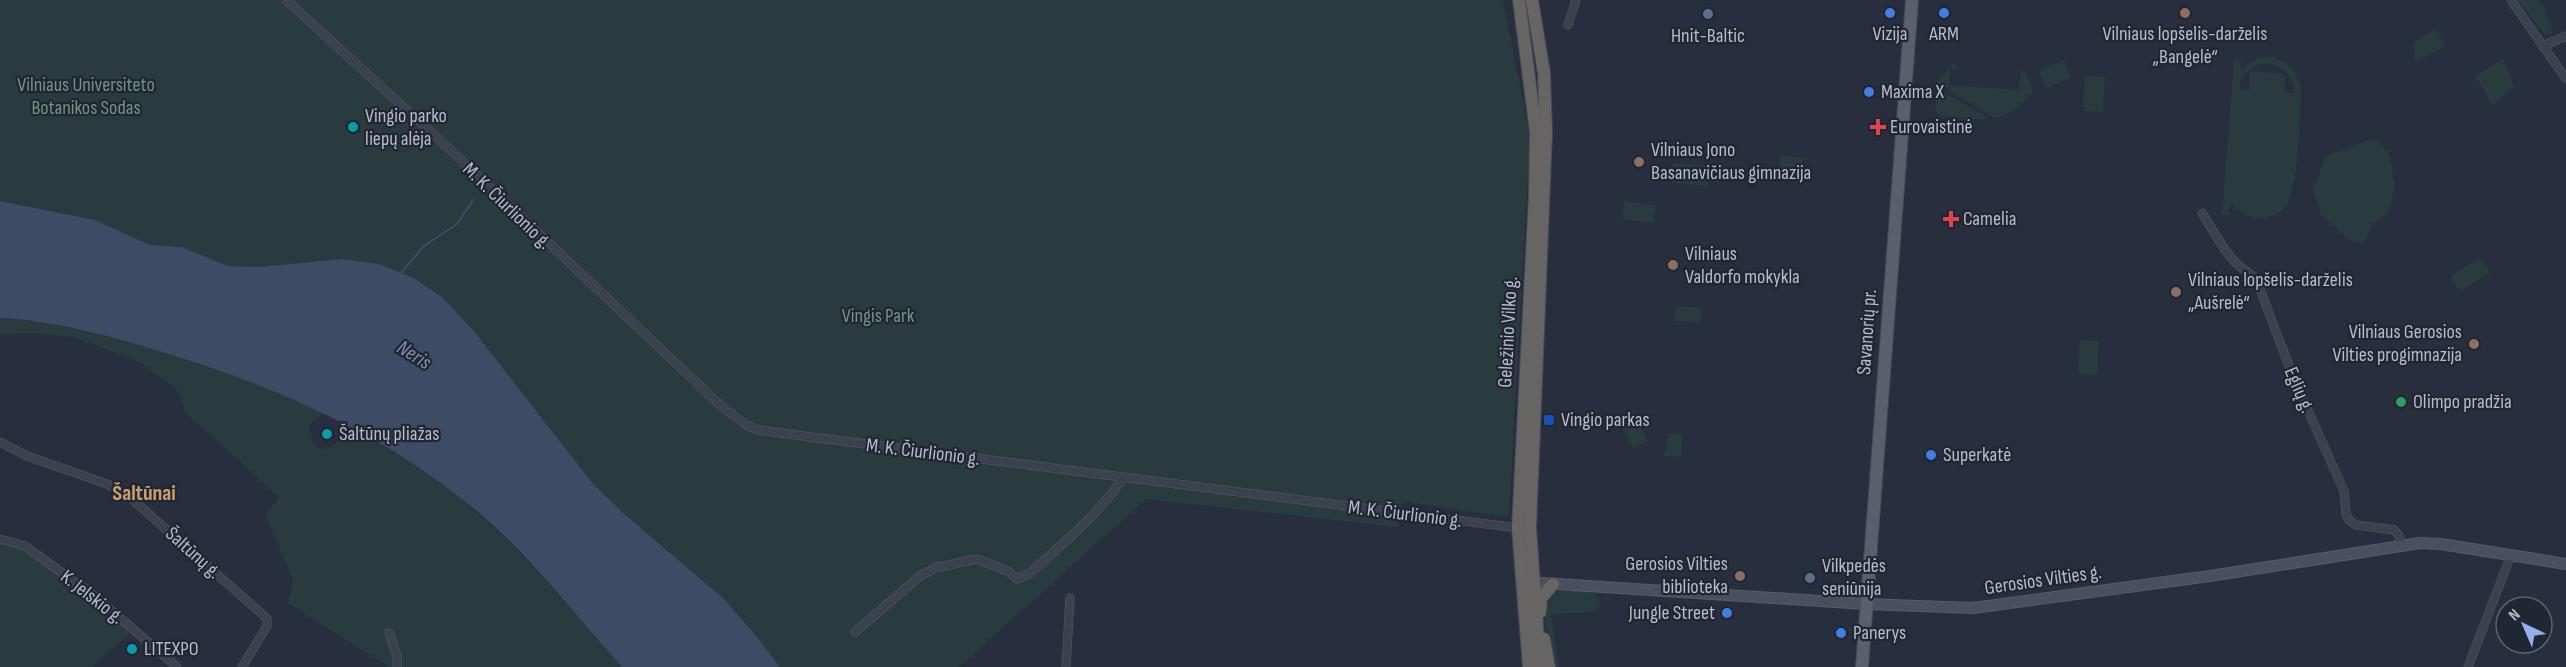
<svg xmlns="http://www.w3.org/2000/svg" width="2566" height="667" font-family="'Sofia Sans Condensed',sans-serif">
	<rect width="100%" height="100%" fill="#272e3d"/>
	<g fill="#2a3b3f" fill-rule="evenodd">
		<polygon points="0,0 1503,0 1530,136 1509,515 1505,517 1402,501 1397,527 1146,499 959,667 780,667 753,632 723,598 623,513 593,484 474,331 442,297 412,277 379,264 343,259 258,267 228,266 182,247 150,245 95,220 0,201"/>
		<polygon points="2518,0 2538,0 2540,5 2543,5 2554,34 2545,35"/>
		<polygon points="2436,29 2446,46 2415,63 2414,42"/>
		<path d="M 2259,57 C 2280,56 2293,64 2300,83 C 2302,104 2298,192 2286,206 C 2281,214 2271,217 2262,218 C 2249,219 2238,211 2230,202 L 2229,215 L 2222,215 L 2234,58 L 2241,59 L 2241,70 ZM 2261,64 C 2281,63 2293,73 2295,93 L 2284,92 L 2285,74 L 2250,71 L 2249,90 L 2239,89 C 2240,75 2249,69 2261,64 Z"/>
		<polygon points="2503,59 2514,86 2493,106 2475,76"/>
		<polygon points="2064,60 2071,78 2046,88 2039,70"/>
		<path d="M 1952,64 L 1957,65 L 1957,69 L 1950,69 L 1949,85 L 2019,90 L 2021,70 L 2026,73 L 2033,92 C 2024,103 2008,116 1994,118 L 1937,82 Z"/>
		<polygon points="2085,76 2105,77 2103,112 2083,111"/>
		<polygon points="1940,90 1985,116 1988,120 1939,116 1935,110 1937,91"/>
		<polygon points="2377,139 2390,156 2395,186 2390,208 2386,215 2373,223 2364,242 2352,242 2321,214 2313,190 2326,156 2365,141"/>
		<polygon points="1780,155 1803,158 1802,172 1794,175 1779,173"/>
		<polygon points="1673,163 1710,166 1708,186 1672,183"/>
		<polygon points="1624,201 1656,205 1653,223 1622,219"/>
		<polygon points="2480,258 2490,273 2460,291 2450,276"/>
		<polygon points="1676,306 1702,308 1701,322 1675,321"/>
		<path d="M 0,318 C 112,324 222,368 324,413 L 309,425 C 314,463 333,449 349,428 C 394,451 440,479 478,513 C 531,560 576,615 622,667 L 389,667 L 288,603 L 293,579 L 265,515 L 279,497 L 186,413 L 177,389 L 134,359 L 73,337 L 33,333 L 0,334 Z"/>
		<polygon points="2080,340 2099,341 2097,375 2078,374"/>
		<polygon points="1633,411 1648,441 1633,448 1618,419"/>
		<polygon points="1669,433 1683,434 1681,457 1664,456"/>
		<polygon points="0,543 12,544 27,550 132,631 92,667 0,667"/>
		<polygon points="1553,590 1594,591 1600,600 1599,608 1594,612 1551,614 1559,667 1553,667 1543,606"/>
	</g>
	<path fill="#3e4b64" d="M 0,201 L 95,220 L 150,245 L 182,247 L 228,266 L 258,267 L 343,259 L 379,264 L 412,277 L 442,297 L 474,331 L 593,484 L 623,513 L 723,598 L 753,632 L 780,667 L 622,667 C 575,615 531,557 477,511 C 385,434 273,385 159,351 C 106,335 56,321 0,318 Z"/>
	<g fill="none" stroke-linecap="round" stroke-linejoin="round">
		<polyline stroke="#3e4b64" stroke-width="2" points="400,274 424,246 457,224 473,200"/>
		<defs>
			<g id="minor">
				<polyline points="286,0 444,144 720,405 745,424 757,430 1518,528"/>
				<polyline points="2511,0 2566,79"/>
				<polyline points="1568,25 1576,0"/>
				<polyline points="2543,46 2566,36"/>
				<polyline points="2202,213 2225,250 2236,263 2256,279 2296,384 2344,491 2346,514 2349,520 2356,525 2394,530 2399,536 2401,546"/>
				<polyline points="0,442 27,456 107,484 125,493 263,615 267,619 267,626 242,667"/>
				<polyline points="0,539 25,546 97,598 177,667"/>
				<path d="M 855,632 L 920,576 L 935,568 L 976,559 L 1008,571 L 1017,579 L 1029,574 C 1062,544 1098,515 1123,478"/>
				<polyline points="389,633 397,656 397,667"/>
				<polyline points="1066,667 1070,598"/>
				<polyline points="2468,667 2511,555"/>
			</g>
			<polyline id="secondary" points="1527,582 1866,604 1973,608 2210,576 2420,543 2441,544 2566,564"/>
			<polyline id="primary" points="1862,667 1912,0"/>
			<g id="trunk">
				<polyline points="1519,0 1536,132 1535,195 1518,528 1529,667"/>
				<polyline points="1532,0 1544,73 1546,133 1530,528 1540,667"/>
				<polyline points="1540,612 1541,598 1553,584"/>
				<polyline points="1544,639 1549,667"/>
			</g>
		</defs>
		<use href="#minor" stroke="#565c68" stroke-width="9"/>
		<use href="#secondary" stroke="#565c68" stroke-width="12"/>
		<use href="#primary" stroke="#444a56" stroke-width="14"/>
		<use href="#trunk" stroke="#434955" stroke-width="14"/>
		<use href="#minor" stroke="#3b414d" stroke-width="8"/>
		<use href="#secondary" stroke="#494f5f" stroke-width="10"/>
		<use href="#primary" stroke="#595f6d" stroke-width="12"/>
		<use href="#trunk" stroke="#666563" stroke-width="12"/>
	</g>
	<g fill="#3f7fe0" stroke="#202632" stroke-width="2">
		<circle cx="1890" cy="13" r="6"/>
		<circle cx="1944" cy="13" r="6"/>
		<circle cx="1869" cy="92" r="6"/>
		<circle cx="1931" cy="455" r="6"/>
		<circle cx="1727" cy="613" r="6"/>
		<circle cx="1841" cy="633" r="6"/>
	</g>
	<g fill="#8d6e63" stroke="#202632" stroke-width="2">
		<circle cx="2185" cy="13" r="6"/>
		<circle cx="1639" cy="162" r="6"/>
		<circle cx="1673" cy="265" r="6"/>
		<circle cx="2176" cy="292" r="6"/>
		<circle cx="2474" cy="344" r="6"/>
		<circle cx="1740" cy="576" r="6"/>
	</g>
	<g fill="#5c6f8a" stroke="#202632" stroke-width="2">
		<circle cx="1708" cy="14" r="6"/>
		<circle cx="1810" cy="578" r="6"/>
	</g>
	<g fill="#0f9aa8" stroke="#202632" stroke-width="2">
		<circle cx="353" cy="127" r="6"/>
		<circle cx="327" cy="434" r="6"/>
		<circle cx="132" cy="649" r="6"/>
	</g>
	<g fill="#e0444e" stroke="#202632" stroke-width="2">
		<path d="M1875 118h6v6h6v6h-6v6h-6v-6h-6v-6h6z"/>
		<path d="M1948 210h6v6h6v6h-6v6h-6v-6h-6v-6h6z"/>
	</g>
	<circle fill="#2e9e5b" stroke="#202632" stroke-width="2" cx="2401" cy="402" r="6"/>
	<rect fill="#1a4fb4" stroke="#202632" stroke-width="2" x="1543" y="414" width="12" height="12" rx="3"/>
	<g text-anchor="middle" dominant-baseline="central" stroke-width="4.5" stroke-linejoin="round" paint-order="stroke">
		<g font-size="20" fill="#b7bcc8" stroke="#202632" text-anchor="start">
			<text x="1890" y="34" text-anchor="middle">Vizija</text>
			<text x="1944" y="34" text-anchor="middle">ARM</text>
			<text x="2185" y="34" text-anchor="middle">Vilniaus lopšelis-darželis<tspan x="2185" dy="23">„Bangelė“</tspan></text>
			<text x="1708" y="36" text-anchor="middle">Hnit-Baltic</text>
			<text x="1881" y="92">Maxima X</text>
			<text x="365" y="116">Vingio parko<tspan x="365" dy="23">liepų alėja</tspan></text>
			<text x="1890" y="127">Eurovaistinė</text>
			<text x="1651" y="150">Vilniaus Jono<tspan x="1651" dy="23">Basanavičiaus gimnazija</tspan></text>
			<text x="1963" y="219">Camelia</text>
			<text x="1685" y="254">Vilniaus<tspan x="1685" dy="23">Valdorfo mokykla</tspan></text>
			<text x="2188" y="280">Vilniaus lopšelis-darželis<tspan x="2188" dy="23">„Aušrelė“</tspan></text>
			<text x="2462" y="332" text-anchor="end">Vilniaus Gerosios<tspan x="2462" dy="23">Vilties progimnazija</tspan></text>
			<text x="2413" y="402">Olimpo pradžia</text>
			<text x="1561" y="420">Vingio parkas</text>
			<text x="339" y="434">Šaltūnų pliažas</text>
			<text x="1943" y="455">Superkatė</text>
			<text x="1728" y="564" text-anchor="end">Gerosios Vilties<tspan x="1728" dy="23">biblioteka</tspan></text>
			<text x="1822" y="566">Vilkpedės<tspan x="1822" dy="23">seniūnija</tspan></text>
			<text x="1715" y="613" text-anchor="end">Jungle Street</text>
			<text x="1853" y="633">Panerys</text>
			<text x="144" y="649">LITEXPO</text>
		</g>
		<g font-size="20" fill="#70967d" stroke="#202632">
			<text x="86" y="85">Vilniaus Universiteto<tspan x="86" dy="23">Botanikos Sodas</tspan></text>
			<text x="878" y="316">Vingis Park</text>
		</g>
		<g font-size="20" fill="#b7bcc8" stroke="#202632">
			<text transform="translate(507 206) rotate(44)">M. K. Čiurlionio g.</text>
			<text transform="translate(1508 332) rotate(-87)">Geležinio Vilko g.</text>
			<text transform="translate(1867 332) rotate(-86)">Savanorių pr.</text>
			<text transform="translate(2299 390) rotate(67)">Eglių g.</text>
			<text transform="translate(923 452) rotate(7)">M. K. Čiurlionio g.</text>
			<text transform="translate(1405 514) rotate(7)">M. K. Čiurlionio g.</text>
			<text transform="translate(193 553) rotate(42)">Šaltūnų g.</text>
			<text transform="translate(2043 580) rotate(-8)">Gerosios Vilties g.</text>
			<text transform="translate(92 597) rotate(38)">K. Jelskio g.</text>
		</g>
		<g font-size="21" font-style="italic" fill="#818fac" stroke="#202632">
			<text transform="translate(414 355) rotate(32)">Neris</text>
		</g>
		<g font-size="22" font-weight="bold" fill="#cba06f" stroke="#202632">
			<text x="144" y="493">Šaltūnai</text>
		</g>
	</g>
	<g transform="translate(2524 625) rotate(316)"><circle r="28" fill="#202632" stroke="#5c626e" stroke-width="1.5"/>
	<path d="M0-4.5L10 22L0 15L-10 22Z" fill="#96afee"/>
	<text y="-9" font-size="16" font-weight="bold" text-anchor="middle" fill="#b7bcc8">N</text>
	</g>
</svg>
